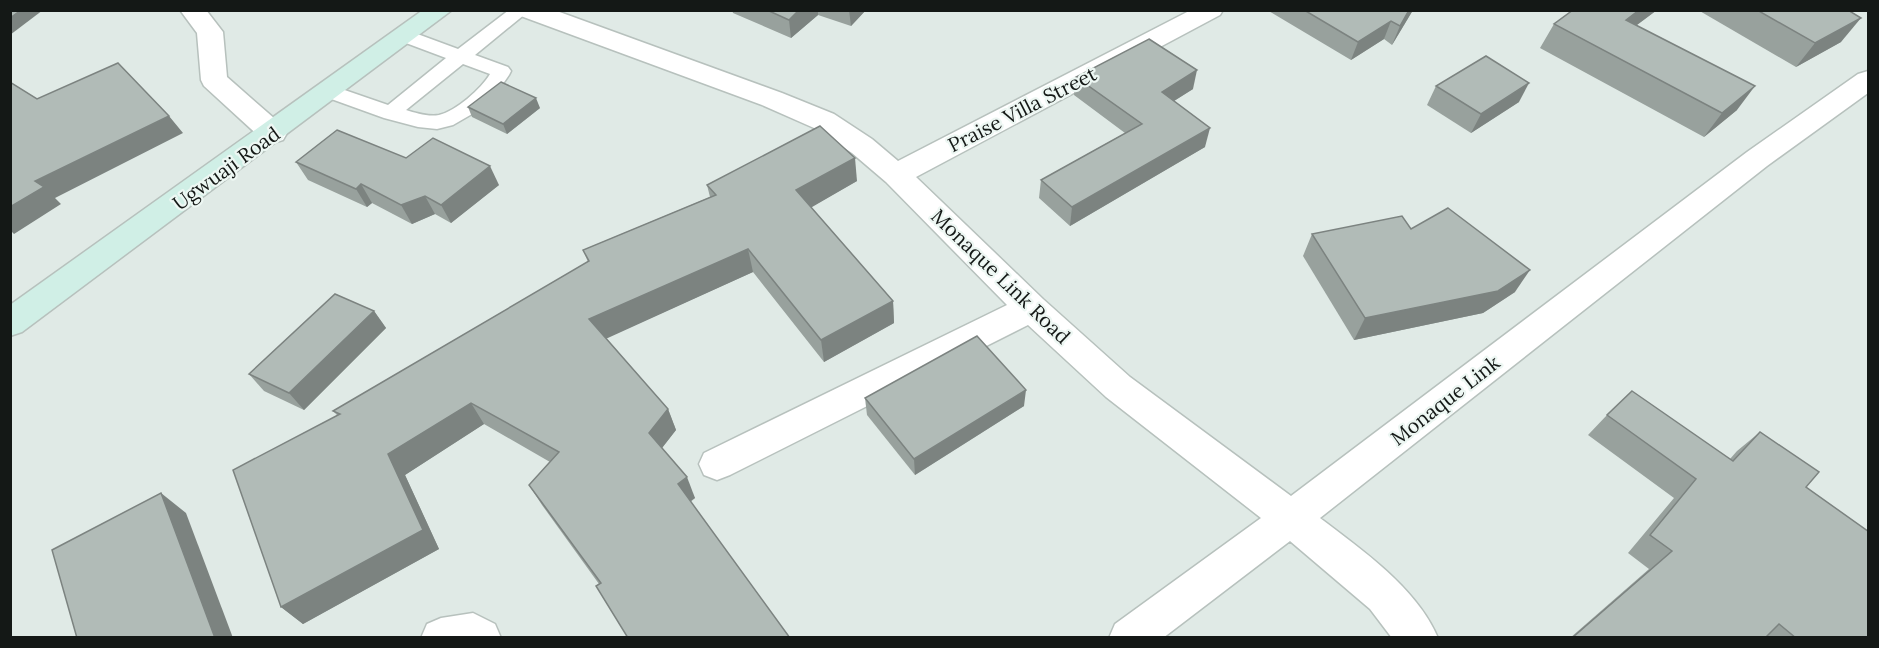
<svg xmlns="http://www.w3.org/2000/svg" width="1879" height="648" font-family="Lora,serif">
	<rect width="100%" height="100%" fill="#e0eae6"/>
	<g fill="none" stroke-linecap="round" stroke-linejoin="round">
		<defs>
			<path id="lane" d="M 509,10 L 530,10 L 475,55 L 508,67 L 511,71 L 509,75 L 498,91 L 472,114 L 453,125 L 437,129 L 418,127 L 384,118 L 323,96 L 320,91 L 323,86 L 330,85 L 388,105 L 446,58 L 398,40 L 396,36 L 398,32 L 412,32 L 458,49 ZM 463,64 L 490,74 C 481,89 456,111 439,115 C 428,117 416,113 406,110 Z"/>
			<g id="street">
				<polygon points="180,10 206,10 223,32 227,77 283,126 287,133 283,140 273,143 263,140 204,86 201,80 197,33"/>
				<path d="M 515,10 L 554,10 L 782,93 L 834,114 L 872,139 L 898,161 L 1191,10 L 1223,10 L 1220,15 L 916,177 L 1043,299 L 1130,377 L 1291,496 L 1747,152 L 1858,74 L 1868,71 L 1868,93 L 1767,166 L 1320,518 C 1362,550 1417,588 1438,638 L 1392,638 L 1370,609 L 1290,541 L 1163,638 L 1109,638 L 1115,624 L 1261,518 L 1106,397 L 1028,325 L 730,475 L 717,480 L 704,475 L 699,464 L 704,453 L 1007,305 L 886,182 L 852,153 L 814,128 L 762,105 L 518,15 Z"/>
				<polygon points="473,613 495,624 501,638 421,638 427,624 441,618"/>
			</g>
			<polygon id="secondary" points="423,10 452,10 22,332 10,336 10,305"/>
		</defs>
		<use href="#lane" stroke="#b7c1bd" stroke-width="3"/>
		<use href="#street" stroke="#b7c1bd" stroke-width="3"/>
		<use href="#secondary" stroke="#b7c1bd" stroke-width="3"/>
		<use href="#lane" fill="#fff" fill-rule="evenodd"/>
		<use href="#street" fill="#fff" fill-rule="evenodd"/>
		<use href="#secondary" fill="#d0efe6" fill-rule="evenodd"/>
	</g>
	<g fill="#98a19d">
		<polygon points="732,10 866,10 851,26 818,15 791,38 733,13"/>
		<polygon points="1267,10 1413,10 1392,45 1384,39 1351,60"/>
		<polygon points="1657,10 1637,25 1737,110 1704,137 1540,48 1554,24"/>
		<polygon points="1698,10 1848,10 1841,42 1796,67"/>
		<polygon points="1076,77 1193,89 1174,101 1205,147 1070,226 1039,198 1041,180 1125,133 1074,95"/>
		<polygon points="1436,86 1519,102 1471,133 1427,105"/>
		<polygon points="468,107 540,108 507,134 472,117"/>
		<polygon points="406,158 499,185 451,223 435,214 412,224 372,203 367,207 308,180 296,162"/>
		<polygon points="857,181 811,207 893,301 894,323 824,362 753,272 606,338 668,409 676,430 662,448 695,498 599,584 542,505 529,485 550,462 484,424 405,475 439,549 303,624 281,607 337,415 333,411 588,262 583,250 710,197 707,185"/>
		<polygon points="1411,229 1515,292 1483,313 1354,340 1303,256 1312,234"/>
		<polygon points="374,311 386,328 304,410 264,391 249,374"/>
		<polygon points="865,398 1024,406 915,475 867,415"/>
		<polygon points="1607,415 1730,459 1737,451 1760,432 1806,487 1869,638 1570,638 1649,569 1628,553 1674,498 1588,435"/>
	</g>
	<g fill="#7c8380">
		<polygon points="21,10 43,10 10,35 10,18"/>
		<polygon points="799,10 818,10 818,15 791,38 789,20"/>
		<polygon points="849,10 866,10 851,26"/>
		<polygon points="1409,10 1413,10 1392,45 1400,26"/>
		<polygon points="1639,10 1657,10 1611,44 1626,20"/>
		<polygon points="1861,18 1841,42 1796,67 1815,43"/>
		<polygon points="1391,21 1384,39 1351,60 1358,42"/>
		<polygon points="1197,70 1193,89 1158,111 1162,92"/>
		<polygon points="1529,83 1519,102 1471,133 1481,114"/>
		<polygon points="1755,86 1737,110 1704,137 1722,113"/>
		<polygon points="536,98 540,108 507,134 503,124"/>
		<polygon points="169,116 183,133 55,198 61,204 14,234 10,230 10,207 35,181"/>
		<polygon points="1210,128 1205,147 1070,226 1072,207"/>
		<polygon points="855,158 857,181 800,214 796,190"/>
		<polygon points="490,166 499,185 451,223 441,205"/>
		<polygon points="361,184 372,203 367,207 356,189"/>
		<polygon points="425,196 435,214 412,224 401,205"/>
		<polygon points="748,249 753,272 599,342 589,319"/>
		<polygon points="1530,270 1515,292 1483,313 1354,340 1365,318"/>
		<polygon points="893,301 894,323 824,362 821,340"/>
		<polygon points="374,311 386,328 304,410 289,393"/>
		<polygon points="1026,390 1024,406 915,475 914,459"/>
		<polygon points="471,403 484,424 405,475 439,549 303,624 281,607 388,454"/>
		<polygon points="668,409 676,430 658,453 649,433"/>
		<polygon points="687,477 695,498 686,504 678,484"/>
		<polygon points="161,493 186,513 233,638 215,638"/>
	</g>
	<g fill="#b1bbb7" stroke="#7c8380" stroke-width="1.5">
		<polygon points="10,10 21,10 10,18"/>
		<polygon points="767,10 799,10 789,20"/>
		<polygon points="1304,10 1409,10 1400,26 1391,21 1358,42"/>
		<polygon points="1573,10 1639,10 1626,20 1755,86 1722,113 1554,24"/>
		<polygon points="1757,10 1848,10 1861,18 1815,43"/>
		<polygon points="1149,39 1197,70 1162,92 1210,128 1072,207 1041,180 1142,124 1076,77"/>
		<polygon points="1486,56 1529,83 1481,114 1436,86"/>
		<polygon points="118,63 169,116 35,181 44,187 10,207 10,82 37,99"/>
		<polygon points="501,82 536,98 503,124 468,107"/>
		<polygon points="820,126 855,158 796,190 893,301 821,340 748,249 589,319 668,409 649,433 687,477 678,484 790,638 628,638 596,586 601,583 529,485 559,452 471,403 388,454 423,530 281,607 233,470 340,414 333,411 589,261 583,250 716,195 707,185"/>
		<polygon points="337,130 406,158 433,138 490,166 441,205 425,196 401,205 361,184 356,189 296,162"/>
		<polygon points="1448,208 1530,270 1498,291 1365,318 1312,234 1402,216 1411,229"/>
		<polygon points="335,294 374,311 289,393 249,374"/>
		<polygon points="977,336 1026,390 914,459 865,398"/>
		<polygon points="1632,391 1733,461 1760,432 1819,472 1806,487 1869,532 1869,638 1796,638 1779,624 1765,638 1572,638 1672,551 1650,535 1696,479 1607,415"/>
		<polygon points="161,493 215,638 77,638 52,550"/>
	</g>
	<g text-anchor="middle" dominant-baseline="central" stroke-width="4.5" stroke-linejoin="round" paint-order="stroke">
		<g font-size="20" fill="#141816" stroke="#edf7f3">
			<text transform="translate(1022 109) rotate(-27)">Praise Villa Street</text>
			<text transform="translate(226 168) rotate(-36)">Ugwuaji Road</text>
			<text transform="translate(1001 276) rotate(44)">Monaque Link Road</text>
			<text transform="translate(1445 400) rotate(-38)">Monaque Link</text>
		</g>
	</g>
	<rect width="1879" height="648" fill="none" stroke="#141816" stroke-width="24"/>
</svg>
